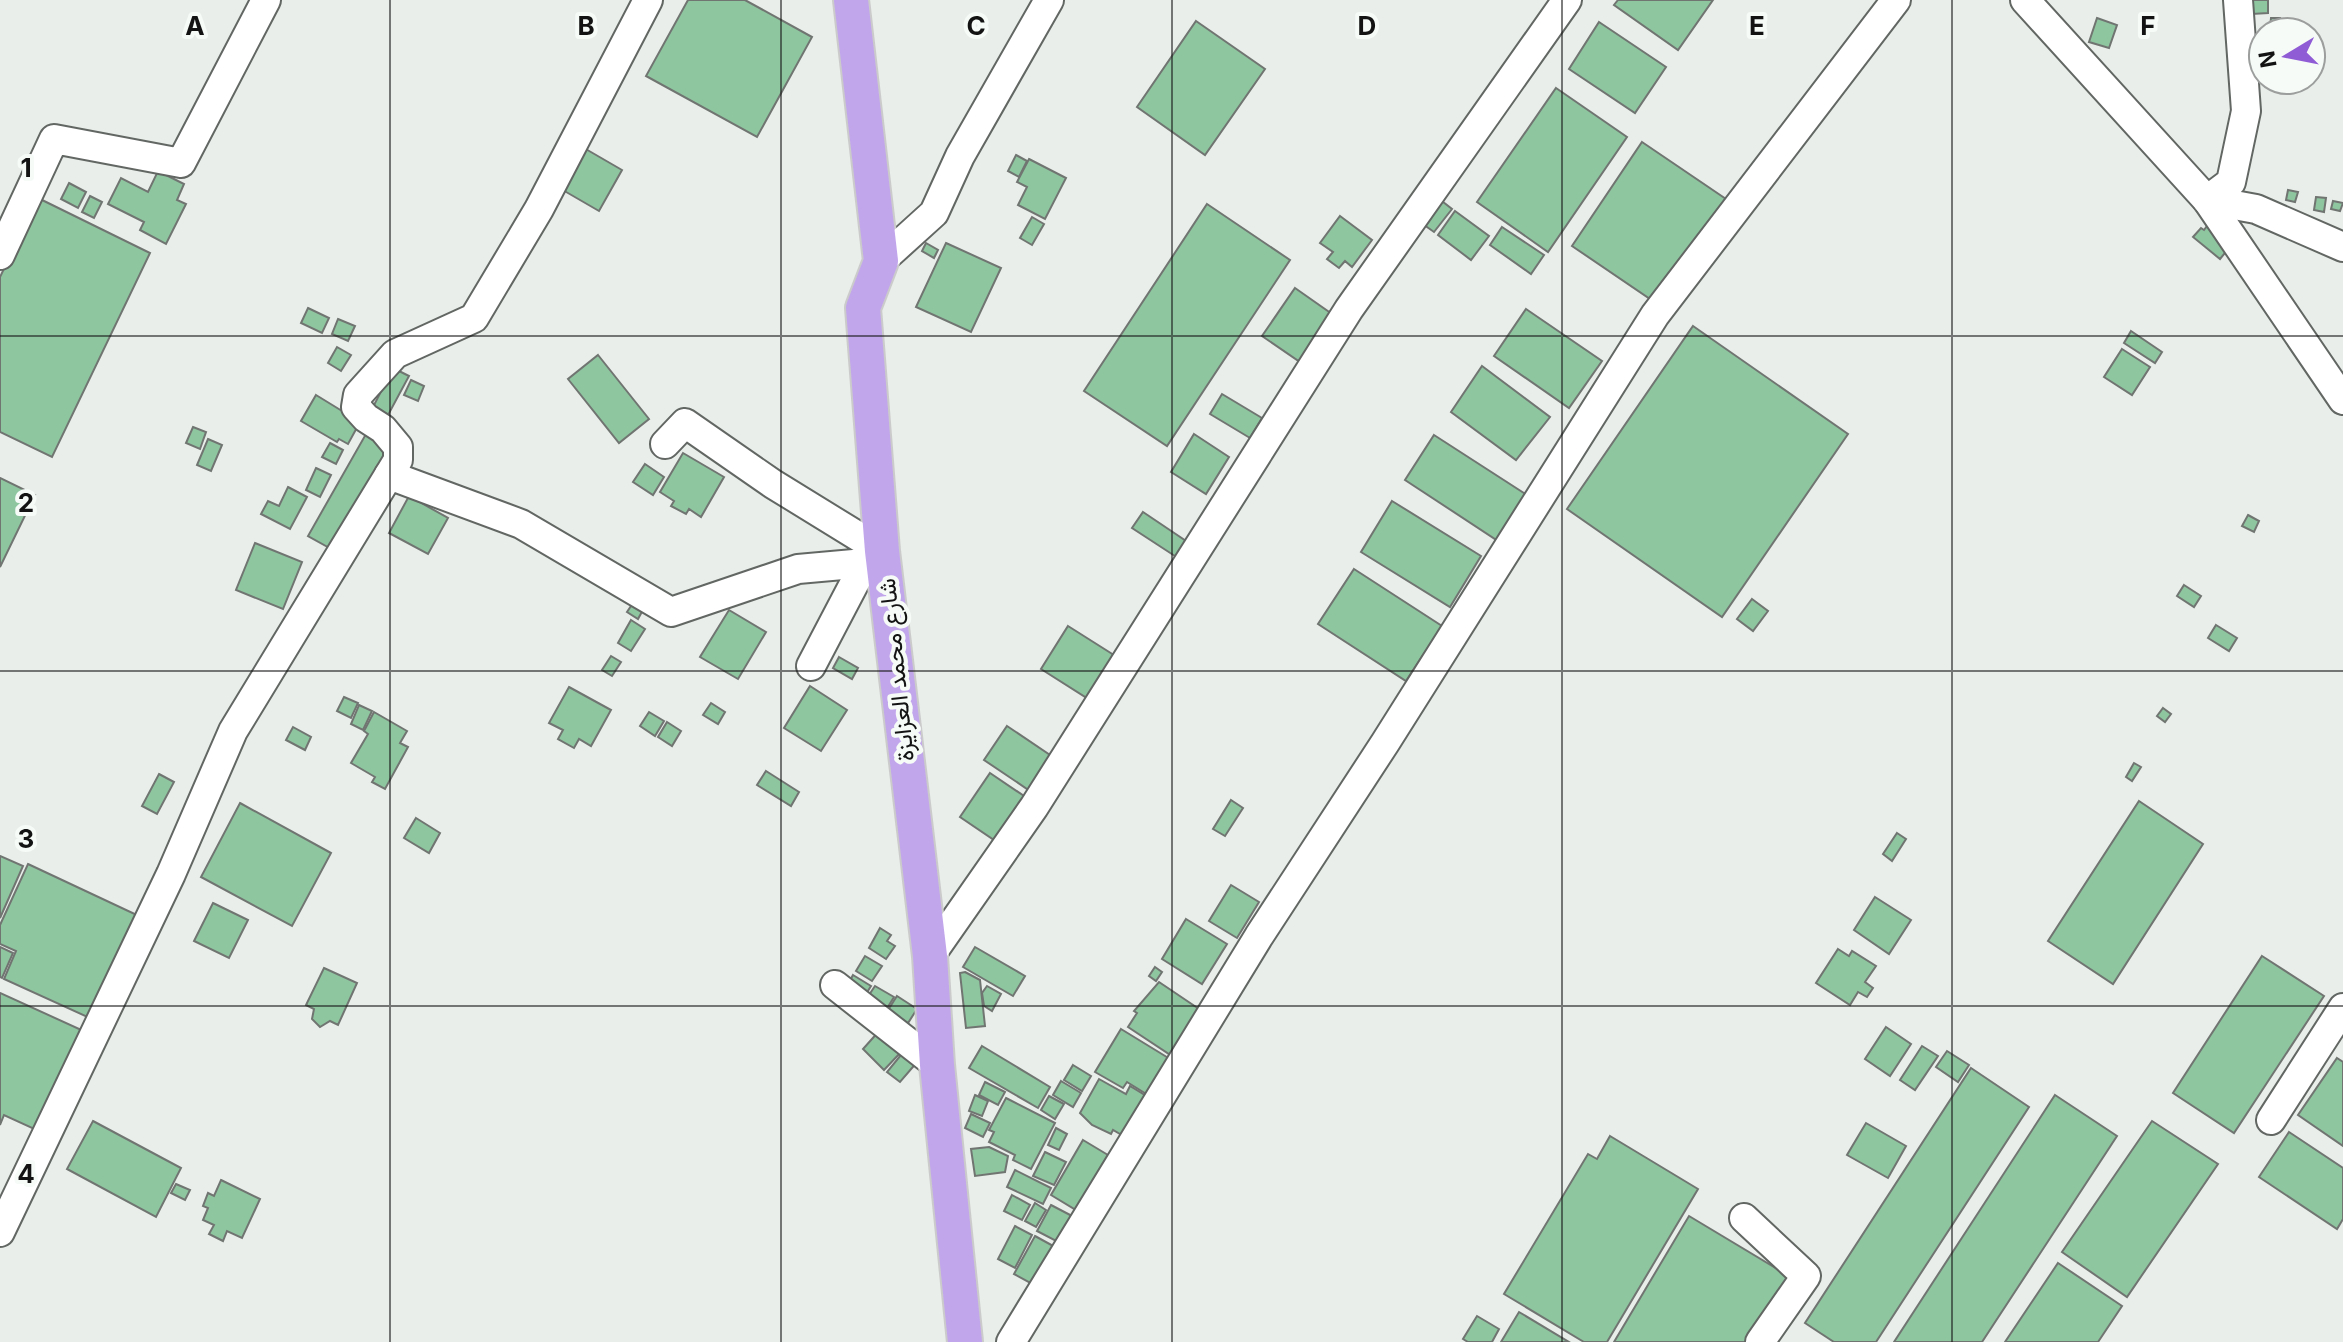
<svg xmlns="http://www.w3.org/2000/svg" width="2343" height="1342" font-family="Inter,Vazirmatn,sans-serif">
	<rect width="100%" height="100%" fill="#e9eeea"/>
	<g fill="#8ec6a0" stroke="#717572" stroke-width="2">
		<polygon points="688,0 745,0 812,37 757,137 646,76"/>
		<polygon points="1618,0 1713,0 1678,50 1614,5"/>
		<polygon points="2252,0 2268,0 2268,13 2252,14"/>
		<polygon points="2097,18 2117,25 2109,48 2089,42"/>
		<polygon points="2271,18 2280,18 2279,29 2270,28"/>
		<polygon points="1196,21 1265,69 1205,155 1137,107"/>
		<polygon points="1599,22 1666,67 1635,113 1569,69"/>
		<polygon points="1556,88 1627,137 1548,252 1477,202"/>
		<polygon points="1642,142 1726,199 1656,303 1572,246"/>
		<polygon points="584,148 622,170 599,211 561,189"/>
		<polygon points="1016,155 1027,161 1019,177 1008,171"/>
		<polygon points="1029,159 1066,178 1045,219 1018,205 1027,187 1017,182"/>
		<polygon points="158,171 184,184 177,200 186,204 166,244 140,230 144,222 108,204 121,178 148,192"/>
		<polygon points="69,183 86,192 78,208 61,199"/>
		<polygon points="2288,190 2298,192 2295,202 2286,200"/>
		<polygon points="90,196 102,202 94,218 82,212"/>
		<polygon points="2316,197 2326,198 2324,212 2314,210"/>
		<polygon points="38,198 150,253 52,457 0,432 0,277"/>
		<polygon points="1438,198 1452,209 1434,232 1420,222"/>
		<polygon points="2333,201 2343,203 2340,211 2331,209"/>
		<polygon points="1207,204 1290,260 1167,446 1084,391"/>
		<polygon points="1455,211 1489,236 1471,260 1438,235"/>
		<polygon points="1340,216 1372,240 1352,267 1345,261 1339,268 1327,259 1333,252 1320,243"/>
		<polygon points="1032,217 1044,224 1032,245 1020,238"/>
		<polygon points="2207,226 2227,243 2229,248 2220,259 2193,237 2201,228 2204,230"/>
		<polygon points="1502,227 1544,255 1531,274 1490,245"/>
		<polygon points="926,243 938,250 934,258 922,251"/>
		<polygon points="946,243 1001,268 971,332 916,307"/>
		<polygon points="1295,288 1332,314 1300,362 1262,336"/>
		<polygon points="308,308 329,318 322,333 301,323"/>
		<polygon points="1526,309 1602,361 1569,408 1494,356"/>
		<polygon points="338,319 355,326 348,341 332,334"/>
		<polygon points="1693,326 1848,434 1722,617 1567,509"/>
		<polygon points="2131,331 2162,352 2155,363 2124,343"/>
		<polygon points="337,347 351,355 341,371 328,363"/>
		<polygon points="2122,349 2150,367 2132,395 2104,377"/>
		<polygon points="598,355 649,419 619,443 568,379"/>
		<polygon points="1482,366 1550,417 1516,460 1451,412"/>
		<polygon points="393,368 409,376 387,417 372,409"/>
		<polygon points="411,380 424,386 418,401 404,395"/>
		<polygon points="1222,394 1262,418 1250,438 1210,414"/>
		<polygon points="316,395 360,422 348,444 339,439 337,442 301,421"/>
		<polygon points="193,427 206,432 200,449 186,443"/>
		<polygon points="366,434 390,448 333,550 308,536"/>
		<polygon points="1194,434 1229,457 1206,494 1171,472"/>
		<polygon points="1434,435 1527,495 1498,541 1405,480"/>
		<polygon points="208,439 222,445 211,471 197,465"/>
		<polygon points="330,443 343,450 336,464 322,457"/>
		<polygon points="683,453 724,477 701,517 689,509 686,514 671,506 674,501 660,492"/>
		<polygon points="645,464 664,477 653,495 633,482"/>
		<polygon points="316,468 331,475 320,497 306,490"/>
		<polygon points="0,478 35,495 0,567"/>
		<polygon points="288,487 307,497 290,529 261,514 268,501 279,506"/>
		<polygon points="409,496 448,518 428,554 389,533"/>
		<polygon points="1392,501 1481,556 1450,607 1361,552"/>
		<polygon points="1143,512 1192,545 1181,560 1132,528"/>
		<polygon points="2248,515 2259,521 2254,532 2242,526"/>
		<polygon points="255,543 302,562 283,609 236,590"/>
		<polygon points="1354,569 1442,626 1406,681 1318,624"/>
		<polygon points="2184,585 2201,596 2194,607 2177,596"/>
		<polygon points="1752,599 1768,611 1753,631 1737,619"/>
		<polygon points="635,600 645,606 638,619 627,612"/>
		<polygon points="729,610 766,632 738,679 700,657"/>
		<polygon points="631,620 645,629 631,651 618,643"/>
		<polygon points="2216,625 2237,638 2229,651 2208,638"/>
		<polygon points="1068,626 1117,657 1090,700 1041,669"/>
		<polygon points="611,656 621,662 612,676 602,670"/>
		<polygon points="839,657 858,668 852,679 833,668"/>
		<polygon points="810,686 847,710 821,751 784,728"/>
		<polygon points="569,687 611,710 591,746 579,739 574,748 558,739 563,730 549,723"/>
		<polygon points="344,697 358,703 351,718 337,711"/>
		<polygon points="711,703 725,712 718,724 703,715"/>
		<polygon points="359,705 372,711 363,730 351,724"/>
		<polygon points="2163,708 2171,714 2165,722 2157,716"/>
		<polygon points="374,712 407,731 400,743 408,747 385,789 372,782 375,777 351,763 368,734 364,731"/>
		<polygon points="649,712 664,721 655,736 640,726"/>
		<polygon points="667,722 681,731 672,746 658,737"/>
		<polygon points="1007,726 1053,757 1030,791 984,760"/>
		<polygon points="293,727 311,737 305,750 286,740"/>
		<polygon points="2134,763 2141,767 2132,781 2126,777"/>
		<polygon points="766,771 799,792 791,806 757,785"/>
		<polygon points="990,773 1027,798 997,842 960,817"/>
		<polygon points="159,774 174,782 157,814 142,806"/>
		<polygon points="1231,800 1243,808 1225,836 1213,829"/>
		<polygon points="2139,801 2203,844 2113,984 2048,941"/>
		<polygon points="240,803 331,853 292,926 201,877"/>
		<polygon points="416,818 440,833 429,853 404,838"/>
		<polygon points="1897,833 1906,839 1892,861 1883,854"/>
		<polygon points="0,856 23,866 0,918"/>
		<polygon points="28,864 139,916 92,1019 4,979 16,951 0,944 0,925"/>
		<polygon points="1231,885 1259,902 1237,938 1209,921"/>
		<polygon points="1875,897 1911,920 1889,954 1854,930"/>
		<polygon points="213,903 248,920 229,958 194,941"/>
		<polygon points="1186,919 1227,944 1202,984 1162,959"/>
		<polygon points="880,928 891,935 887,941 895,946 886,959 869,948"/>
		<polygon points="0,947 13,953 2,978 0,977"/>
		<polygon points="975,947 1025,976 1013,996 963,967"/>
		<polygon points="1838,949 1849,956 1852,951 1876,966 1865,982 1873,988 1867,997 1858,992 1850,1005 1816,983"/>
		<polygon points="865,956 882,966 872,981 856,971"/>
		<polygon points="2262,956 2324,996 2234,1133 2173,1093"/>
		<polygon points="1155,967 1162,972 1156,981 1149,976"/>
		<polygon points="324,968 357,983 338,1025 330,1021 320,1027 312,1019 314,1009 306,1005"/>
		<polygon points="965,972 980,980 985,1026 966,1028 960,973"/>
		<polygon points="853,975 871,986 864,997 847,986"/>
		<polygon points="1159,982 1202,1011 1172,1056 1128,1027 1137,1013 1134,1011"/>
		<polygon points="875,986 894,997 886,1010 867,998"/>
		<polygon points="987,986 1001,994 992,1011 984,1006 982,993"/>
		<polygon points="0,993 88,1033 43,1133 4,1115 0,1125"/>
		<polygon points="897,996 917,1009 908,1023 888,1010"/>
		<polygon points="1886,1027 1911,1044 1890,1076 1865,1059"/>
		<polygon points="1121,1029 1170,1059 1148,1095 1127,1082 1123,1088 1095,1072"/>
		<polygon points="880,1030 902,1051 884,1070 863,1049"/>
		<polygon points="982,1046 1050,1087 1038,1108 969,1068"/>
		<polygon points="1922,1046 1938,1056 1915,1090 1900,1080"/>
		<polygon points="905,1050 918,1061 900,1082 887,1072"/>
		<polygon points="1947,1051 1969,1065 1958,1082 1936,1067"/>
		<polygon points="2337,1058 2343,1062 2343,1146 2298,1115"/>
		<polygon points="1073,1065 1091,1076 1082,1091 1064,1080"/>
		<polygon points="1971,1068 2029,1107 1876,1342 1834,1342 1805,1323"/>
		<polygon points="1099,1079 1126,1094 1130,1086 1148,1097 1125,1137 1113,1130 1111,1134 1092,1125 1080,1113"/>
		<polygon points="1061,1081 1081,1093 1073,1107 1053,1095"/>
		<polygon points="985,1082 1005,1092 998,1105 979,1095"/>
		<polygon points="975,1095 988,1101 982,1116 969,1111"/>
		<polygon points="2055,1095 2117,1136 1982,1342 1894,1342"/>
		<polygon points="1049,1096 1064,1104 1055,1119 1041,1110"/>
		<polygon points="1006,1098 1055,1123 1031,1169 1013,1160 1015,1155 989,1142 994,1132 989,1130"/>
		<polygon points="971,1114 990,1123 983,1137 965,1128"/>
		<polygon points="93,1121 181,1168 156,1217 67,1169"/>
		<polygon points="2152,1121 2218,1164 2127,1297 2062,1252"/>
		<polygon points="1866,1123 1906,1146 1888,1178 1847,1155"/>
		<polygon points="1056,1128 1067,1134 1059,1150 1048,1145"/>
		<polygon points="2289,1132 2343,1168 2343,1219 2337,1229 2259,1177"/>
		<polygon points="1610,1136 1698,1189 1607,1342 1584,1342 1504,1294 1588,1154 1597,1159"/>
		<polygon points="1083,1140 1108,1155 1076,1210 1051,1195"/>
		<polygon points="989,1147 1008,1156 1005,1172 975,1176 971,1149"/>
		<polygon points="1045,1152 1066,1162 1054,1185 1033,1176"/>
		<polygon points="1015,1170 1051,1188 1043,1204 1007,1187"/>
		<polygon points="221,1180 260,1199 242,1238 227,1231 223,1241 209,1234 214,1225 203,1220 208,1208 203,1206 208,1193 214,1196"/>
		<polygon points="176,1184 190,1190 185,1200 171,1193"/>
		<polygon points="1012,1195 1030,1205 1022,1220 1004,1211"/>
		<polygon points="1035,1203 1046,1210 1036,1227 1025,1221"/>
		<polygon points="1051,1205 1074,1217 1060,1243 1037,1231"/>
		<polygon points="1689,1216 1789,1276 1749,1342 1614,1342"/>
		<polygon points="1015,1226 1032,1235 1015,1268 998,1259"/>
		<polygon points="1035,1236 1055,1247 1034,1285 1014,1274"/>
		<polygon points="2058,1263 2122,1306 2098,1342 2005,1342"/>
		<polygon points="1519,1312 1569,1342 1501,1342"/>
		<polygon points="1477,1316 1499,1329 1492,1342 1468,1342 1463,1339"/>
	</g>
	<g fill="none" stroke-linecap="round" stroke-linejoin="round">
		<defs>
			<g id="minor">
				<polyline points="2025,0 2207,200 2343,400"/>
				<polyline points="2207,200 2231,182 2246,111 2238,0"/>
				<polyline points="2207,200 2256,209 2343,247"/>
				<polyline points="0,255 54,139 181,163 266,0"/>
				<polyline points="881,261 934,213 960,156 1049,0"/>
				<polyline points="389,475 521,524 671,612 798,569 865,563 882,551 773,484 685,423 665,444"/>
				<polyline points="811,666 865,563"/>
				<polyline points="930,956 1034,807 1349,309 1567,0"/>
				<polyline points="835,985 937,1065"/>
				<polyline points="2271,1120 2343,1008"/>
				<polyline points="1744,1218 1806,1276 1760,1342"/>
				<polyline points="0,1232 171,874 233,731 398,460 398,447 383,429 366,418 356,407 358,395 395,354 474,318 539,209 648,0"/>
				<polyline points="1011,1342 1259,936 1385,743 1655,315 1896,0"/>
			</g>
			<polyline id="major" points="851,0 881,261 863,308 882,551 930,956 937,1065 965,1342"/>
		</defs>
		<use href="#minor" stroke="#636764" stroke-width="32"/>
		<use href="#major" stroke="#cbcbcb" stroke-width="38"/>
		<use href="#minor" stroke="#fff" stroke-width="28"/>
		<use href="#major" stroke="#c2a6ec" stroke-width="34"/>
	</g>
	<path fill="none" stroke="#121312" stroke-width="2" stroke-opacity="0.55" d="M 390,0 L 390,1342M 781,0 L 781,1342M 1172,0 L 1172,1342M 1562,0 L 1562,1342M 1952,0 L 1952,1342M 0,336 L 2343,336M 0,671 L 2343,671M 0,1006 L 2343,1006"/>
	<g text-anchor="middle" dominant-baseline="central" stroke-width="8" stroke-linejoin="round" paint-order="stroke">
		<g font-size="24" fill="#121312" stroke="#f6fbf8">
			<text transform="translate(896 670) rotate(-96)">شارع محمد العزايزة</text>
		</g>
	</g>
	<g font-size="26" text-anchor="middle" font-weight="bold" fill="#121312" stroke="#f6fbf8" stroke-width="8" stroke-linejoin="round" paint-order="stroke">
		<text x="195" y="35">A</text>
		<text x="586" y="35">B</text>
		<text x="976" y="35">C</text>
		<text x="1367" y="35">D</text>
		<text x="1757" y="35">E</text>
		<text x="2148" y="35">F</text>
		<text x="26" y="177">1</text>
		<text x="26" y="512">2</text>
		<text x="26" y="848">3</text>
		<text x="26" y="1183">4</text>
	</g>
	<g transform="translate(2287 56) rotate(260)"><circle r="38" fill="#f6fbf8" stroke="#9b9e9c" stroke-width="2"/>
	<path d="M0-6L14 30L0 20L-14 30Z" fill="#905cd5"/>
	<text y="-12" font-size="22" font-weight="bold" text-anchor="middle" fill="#121312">N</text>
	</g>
</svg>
